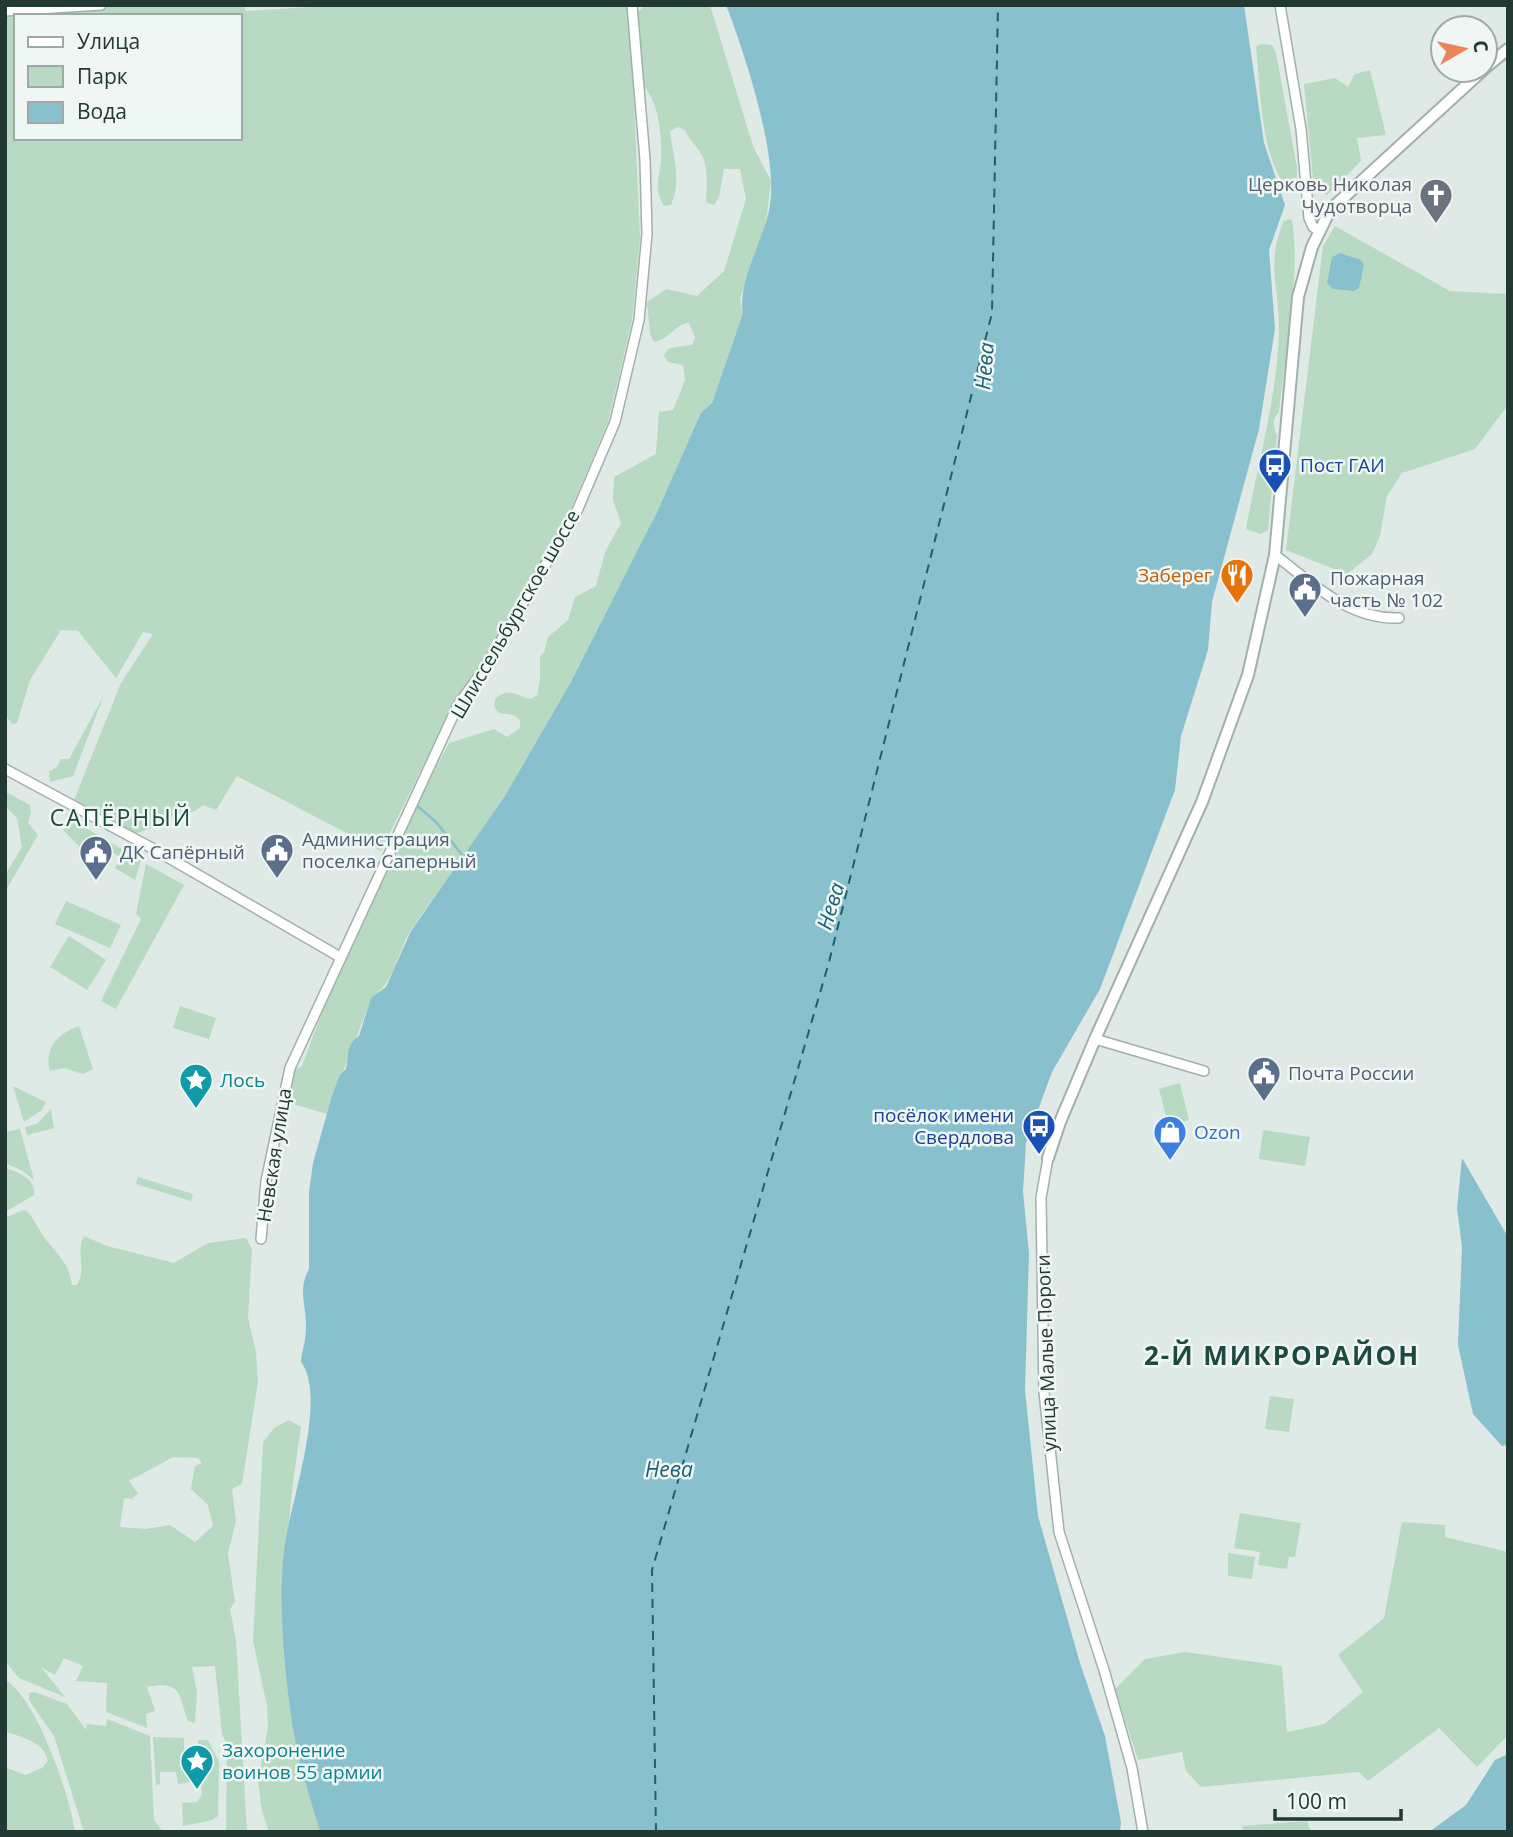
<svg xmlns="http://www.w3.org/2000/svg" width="1513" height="1837" font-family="'Open Sans',sans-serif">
	<rect width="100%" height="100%" fill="#dfe9e5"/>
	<g fill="#b8dac2" fill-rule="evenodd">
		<path d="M 5,5 L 244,5 L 246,11 L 344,5 L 630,7 L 640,238 L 632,321 L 608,422 L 571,509 L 481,666 L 453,705 L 381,851 L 237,776 L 216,810 L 203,805 C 192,817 173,813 160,822 C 151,827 146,831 134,834 L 74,800 L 121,683 L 153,634 L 143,632 L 116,678 L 78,631 L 61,630 L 30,680 L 17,723 L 12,724 L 7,717 ZM 16,16 L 240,16 L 240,138 L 16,138 Z"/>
		<path d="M 645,5 L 710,5 L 753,146 L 771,181 L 765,230 L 740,298 L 743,313 L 712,403 L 701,414 C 643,544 582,677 505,797 C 476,841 443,884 413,927 C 396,953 397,979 371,999 L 327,1114 L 286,1102 L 294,1070 L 302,1066 C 342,955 393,847 449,743 L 494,729 L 507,737 L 520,728 L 520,720 L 514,715 L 499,713 L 494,707 L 495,699 C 508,687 516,695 530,699 L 537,695 L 540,679 L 540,657 L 544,652 L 548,637 L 568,620 L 575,597 L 596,586 L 605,552 L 621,523 L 613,500 L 614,477 L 656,454 L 659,412 L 673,410 L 685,380 L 683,365 L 668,362 L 664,355 L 669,348 L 692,345 L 695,337 L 689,323 C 675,324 669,340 654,342 L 650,334 L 647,302 L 666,289 L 697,296 L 724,271 L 746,199 L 740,169 L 724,169 L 719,197 L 714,205 L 706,202 C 707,187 709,165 700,152 C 695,144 689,140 685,130 L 678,127 L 670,131 C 673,158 682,178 671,205 L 664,206 C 653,189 660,177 661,159 C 662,137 659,101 643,86 L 635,15 Z"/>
		<path d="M 1261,44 L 1272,45 L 1276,53 L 1297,168 L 1297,177 L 1284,183 C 1261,155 1260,84 1256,47 Z"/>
		<polygon points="1370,70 1386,135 1357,138 1361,161 1327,195 1317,190 1313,179 1304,84 1335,78 1348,87 1355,74"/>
		<path d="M 1288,219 L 1292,220 C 1301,276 1285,354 1279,412 C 1272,419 1273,427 1277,436 L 1268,530 L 1261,534 L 1246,529 C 1257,466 1279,390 1279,327 C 1279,283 1266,269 1283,222 Z"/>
		<polygon points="1335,226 1450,291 1508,294 1508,405 1475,449 1402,473 1387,496 1380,536 1372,554 1347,574 1286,550 1323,246"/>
		<polygon points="104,695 73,776 50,782 49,771 56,768 61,759 69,759"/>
		<polygon points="8,793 30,805 31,813 28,823 38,835 5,892 5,875 22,847 17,818 5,806 5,794"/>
		<polygon points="70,819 141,860 135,880 115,868 121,858 112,852 106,863 80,847 63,830"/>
		<polygon points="146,864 184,885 116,1009 101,1001 141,919 136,914"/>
		<polygon points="66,901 121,925 110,948 55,924"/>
		<polygon points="69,936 106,960 87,990 50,967"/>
		<polygon points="180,1006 216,1018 209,1039 173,1028"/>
		<path d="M 79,1026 L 93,1069 L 83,1074 L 64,1068 L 50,1071 C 44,1048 57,1034 79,1026 Z"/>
		<polygon points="1180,1083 1189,1120 1168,1125 1159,1089"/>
		<polygon points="13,1086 46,1102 42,1110 24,1122"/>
		<polygon points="51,1109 54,1128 27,1135 25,1127 37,1124"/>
		<polygon points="20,1129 34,1180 23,1171 5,1163 5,1132"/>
		<polygon points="1263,1130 1310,1137 1305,1166 1259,1159"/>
		<path d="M 5,1168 C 18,1172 36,1179 34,1195 L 5,1212 Z"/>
		<polygon points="138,1177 193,1194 191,1201 136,1184"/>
		<path d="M 23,1210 L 28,1212 C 35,1221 40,1232 47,1241 C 60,1257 69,1264 72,1285 L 77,1285 C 87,1269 75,1252 84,1236 L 107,1246 L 174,1263 L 208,1243 L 246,1238 L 252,1249 L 248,1318 L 256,1352 L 258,1382 L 242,1484 L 232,1489 L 236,1521 L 228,1553 L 235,1602 L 230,1609 L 236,1640 L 247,1832 L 226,1832 L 227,1745 L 222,1734 L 215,1666 L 192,1667 L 197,1692 L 195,1723 L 188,1721 C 178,1695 183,1680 147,1687 L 155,1711 L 146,1714 L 147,1728 L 106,1712 L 107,1683 L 76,1681 L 83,1666 L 64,1658 L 55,1675 L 41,1667 L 65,1697 L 19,1678 L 5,1661 L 5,1218 ZM 173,1457 L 198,1458 L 202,1463 L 195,1466 L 191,1489 L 208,1505 L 213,1526 L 195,1542 L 170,1525 L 146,1529 L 120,1527 L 124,1498 L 132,1499 L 138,1493 L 129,1481 Z"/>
		<polygon points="1270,1396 1294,1399 1289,1432 1265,1429"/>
		<path d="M 289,1420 L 301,1427 C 284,1532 279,1627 294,1733 C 299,1766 311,1799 320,1832 L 269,1832 L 262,1811 L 258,1781 L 268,1727 L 267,1706 L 253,1641 L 263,1442 L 274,1428 Z"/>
		<polygon points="1240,1513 1301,1523 1295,1557 1289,1557 1287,1569 1258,1565 1260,1552 1234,1548"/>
		<polygon points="1402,1522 1445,1525 1445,1537 1508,1552 1508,1735 1477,1767 1439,1728 1368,1781 1359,1772 1201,1787 1186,1771 1182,1752 1138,1760 1115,1689 1145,1659 1185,1652 1282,1666 1287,1732 1324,1724 1363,1692 1338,1655 1384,1618"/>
		<polygon points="1228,1553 1255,1557 1252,1579 1228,1576"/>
		<path d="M 5,1680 C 36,1696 70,1796 75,1832 L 5,1832 L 5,1767 L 25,1775 L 42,1768 L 48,1761 C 44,1741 22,1738 5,1731 Z"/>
		<polygon points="34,1692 67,1704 86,1730 87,1724 106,1726 107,1719 150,1736 154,1820 163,1832 84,1832 54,1736 29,1700 29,1693"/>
		<polygon points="153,1737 184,1738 184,1749 190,1751 192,1782 178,1784 176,1772 160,1772 160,1784 156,1785"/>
		<polygon points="198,1740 208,1740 219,1762 218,1816 212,1820 183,1826 182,1803 197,1802 202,1795 201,1783 195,1782 193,1751 198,1748"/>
		<polygon points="1307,1821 1311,1832 1243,1832 1242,1826"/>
	</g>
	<g fill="#89c0cd">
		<path d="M 726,5 L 1244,5 L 1264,143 L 1285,205 L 1269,250 L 1275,329 L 1259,429 L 1212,602 L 1208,650 L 1181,736 L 1175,790 L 1100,989 L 1052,1072 L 1026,1143 L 1023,1192 L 1029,1253 L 1025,1390 L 1038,1516 L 1080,1663 L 1105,1736 L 1121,1822 L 1120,1832 L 320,1832 C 311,1800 299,1767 294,1734 C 285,1679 276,1592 286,1538 C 293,1497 327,1395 301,1362 C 302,1351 306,1339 306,1329 C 307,1306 297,1291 309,1269 L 309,1192 L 313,1163 L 332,1096 L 340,1075 L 346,1069 C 349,1056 346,1044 359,1036 L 371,998 L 386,987 L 411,931 L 505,796 L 571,682 L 657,512 L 701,413 L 712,403 L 743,313 C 737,281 765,239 770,205 C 778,154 745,54 726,5 Z"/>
		<polygon points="1340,253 1361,260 1364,265 1359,288 1354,291 1333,289 1327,283 1332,257"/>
		<polygon points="1462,1158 1508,1237 1508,1445 1502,1446 1473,1414 1458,1345 1462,1247 1457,1208"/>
		<polygon points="1508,1754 1508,1832 1429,1832 1466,1805 1495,1760"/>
	</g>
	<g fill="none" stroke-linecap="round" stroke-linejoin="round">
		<polyline stroke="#89c0cd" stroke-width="2.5" points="415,804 436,822 463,856"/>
		<polyline stroke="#1e6071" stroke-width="2" stroke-dasharray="9 7" stroke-linecap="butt" points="656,1832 652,1570 829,962 992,313 998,5"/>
		<defs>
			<g id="minor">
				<polyline points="1280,5 1301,129 1309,218 1313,227 1319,230"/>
				<polyline points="5,11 101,5"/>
				<path d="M 1275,555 C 1312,583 1349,620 1399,618"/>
				<polyline points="5,769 150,847 340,957"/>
				<polyline points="1095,1039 1204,1071"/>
				<polyline points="1048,1158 1041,1198 1044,1392 1059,1532 1104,1670 1132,1768 1143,1832"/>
				<polyline points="261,1239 266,1181 290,1068 458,705 485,668 577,511 615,422 639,320 647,234 645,160 632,5"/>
			</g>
			<g id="tertiary">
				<polyline points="1485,68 1508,49"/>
				<polyline points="1048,1158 1060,1122 1095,1039 1202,802 1248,675 1275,555 1298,297 1312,247 1330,210 1483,70"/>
			</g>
		</defs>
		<use href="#minor" stroke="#a2b0ac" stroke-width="12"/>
		<use href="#tertiary" stroke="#a2b0ac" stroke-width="14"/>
		<use href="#minor" stroke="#fff" stroke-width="9"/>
		<use href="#tertiary" stroke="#fff" stroke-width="10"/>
	</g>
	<defs>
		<symbol id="church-pin" viewBox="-11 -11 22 30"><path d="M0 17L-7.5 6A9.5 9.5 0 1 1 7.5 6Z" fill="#6b7280" stroke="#eff6f3"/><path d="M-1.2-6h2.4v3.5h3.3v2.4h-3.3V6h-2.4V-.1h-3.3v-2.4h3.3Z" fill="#fff"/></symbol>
		<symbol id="bus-pin" viewBox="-11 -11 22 30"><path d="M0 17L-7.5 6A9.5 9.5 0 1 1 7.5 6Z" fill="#1a4fb4" stroke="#eff6f3"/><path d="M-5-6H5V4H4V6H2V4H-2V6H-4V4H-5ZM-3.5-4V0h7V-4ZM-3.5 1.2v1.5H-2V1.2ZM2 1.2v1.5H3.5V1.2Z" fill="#fff"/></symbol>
		<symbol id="restaurant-pin" viewBox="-11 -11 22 30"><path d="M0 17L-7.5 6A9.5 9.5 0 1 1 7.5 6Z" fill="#e8710a" stroke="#eff6f3"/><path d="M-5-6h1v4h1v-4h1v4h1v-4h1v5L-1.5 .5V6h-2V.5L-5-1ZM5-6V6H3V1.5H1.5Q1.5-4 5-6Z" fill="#fff"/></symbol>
		<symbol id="civic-pin" viewBox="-11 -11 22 30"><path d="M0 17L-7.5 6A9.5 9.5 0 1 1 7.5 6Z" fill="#5c6f8a" stroke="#eff6f3"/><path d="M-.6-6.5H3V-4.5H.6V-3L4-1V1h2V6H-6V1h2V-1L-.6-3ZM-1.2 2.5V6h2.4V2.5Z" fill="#fff"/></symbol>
		<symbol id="sight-pin" viewBox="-11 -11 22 30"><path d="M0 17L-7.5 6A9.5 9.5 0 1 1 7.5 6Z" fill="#0f9aa8" stroke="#eff6f3"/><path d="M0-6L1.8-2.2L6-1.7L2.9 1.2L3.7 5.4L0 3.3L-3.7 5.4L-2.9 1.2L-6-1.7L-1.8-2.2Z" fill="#fff"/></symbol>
		<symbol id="shop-pin" viewBox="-11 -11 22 30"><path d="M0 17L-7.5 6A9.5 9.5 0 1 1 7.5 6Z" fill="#3f7fe0" stroke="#eff6f3"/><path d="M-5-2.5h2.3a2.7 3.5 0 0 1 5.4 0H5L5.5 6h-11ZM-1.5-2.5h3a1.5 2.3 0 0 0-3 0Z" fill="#fff"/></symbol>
	</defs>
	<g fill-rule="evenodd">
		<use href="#church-pin" x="1417" y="176" width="38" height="52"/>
		<use href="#bus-pin" x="1256" y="446" width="38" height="52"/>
		<use href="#restaurant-pin" x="1218" y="556" width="38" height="52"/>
		<use href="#civic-pin" x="1286" y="570" width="38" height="52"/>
		<use href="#civic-pin" x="258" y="831" width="38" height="52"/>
		<use href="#civic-pin" x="77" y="833" width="38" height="52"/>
		<use href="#civic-pin" x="1245" y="1054" width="38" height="52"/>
		<use href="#sight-pin" x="177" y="1061" width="38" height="52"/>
		<use href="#bus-pin" x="1020" y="1107" width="38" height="52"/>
		<use href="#shop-pin" x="1151" y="1113" width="38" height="52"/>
		<use href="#sight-pin" x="178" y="1742" width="38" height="52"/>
	</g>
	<g text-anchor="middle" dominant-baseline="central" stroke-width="5" stroke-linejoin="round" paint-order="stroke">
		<g font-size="19" fill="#5b616d" stroke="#eff6f3" text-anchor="end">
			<text x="1412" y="184">Церковь Николая<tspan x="1412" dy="22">Чудотворца</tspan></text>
		</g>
		<g font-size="19" fill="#164399" stroke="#eff6f3" text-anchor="start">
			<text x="1300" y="465">Пост ГАИ</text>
			<text x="1014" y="1115" text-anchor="end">посёлок имени<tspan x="1014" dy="22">Свердлова</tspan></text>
		</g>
		<g font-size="19" fill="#c56008" stroke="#eff6f3" text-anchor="end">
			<text x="1212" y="575">Заберег</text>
		</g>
		<g font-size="19" fill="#4e5e75" stroke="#eff6f3" text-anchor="start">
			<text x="1330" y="578">Пожарная<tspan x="1330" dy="22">часть № 102</tspan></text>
			<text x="302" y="839">Администрация<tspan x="302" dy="22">поселка Саперный</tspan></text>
			<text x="120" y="852">ДК Сапёрный</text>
			<text x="1288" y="1073">Почта России</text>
		</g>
		<g font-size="19" fill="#213833" stroke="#eff6f3">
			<text transform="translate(515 614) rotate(-60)">Шлиссельбургское шоссе</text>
			<text transform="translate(274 1155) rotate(-81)">Невская улица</text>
			<text transform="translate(1046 1353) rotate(-92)">улица Малые Пороги</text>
		</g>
		<g font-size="19" fill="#0d838f" stroke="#eff6f3" text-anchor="start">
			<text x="220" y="1080">Лось</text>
			<text x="222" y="1750">Захоронение<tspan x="222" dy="22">воинов 55 армии</tspan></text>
		</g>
		<g font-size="19" fill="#366cbe" stroke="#eff6f3" text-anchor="start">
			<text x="1194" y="1132">Ozon</text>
		</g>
		<g font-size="21" font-style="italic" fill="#1e6071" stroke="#eff6f3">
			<text transform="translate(984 366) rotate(-85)">Нева</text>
			<text transform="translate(830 906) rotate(-73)">Нева</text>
			<text x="669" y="1469">Нева</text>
		</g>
		<g font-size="23" letter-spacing="2" fill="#1e4940" stroke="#eff6f3">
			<text x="121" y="817">САПЁРНЫЙ</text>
		</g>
		<g font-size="26" font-weight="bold" letter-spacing="2" fill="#1e4940" stroke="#eff6f3">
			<text x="1282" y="1355">2-Й МИКРОРАЙОН</text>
		</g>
	</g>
	<rect width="1513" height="1837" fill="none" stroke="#213833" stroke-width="14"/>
	<rect x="14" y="14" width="228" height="126" fill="#eff6f3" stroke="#9daaa6" stroke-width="2"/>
	<rect x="28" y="37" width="35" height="10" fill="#ffffff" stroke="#9daaa6" stroke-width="2"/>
	<text x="77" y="49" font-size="21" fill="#213833">Улица</text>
	<rect x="28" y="66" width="35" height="21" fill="#b8dac2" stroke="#9daaa6" stroke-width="2"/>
	<text x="77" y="84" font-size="21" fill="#213833">Парк</text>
	<rect x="28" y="102" width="35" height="21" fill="#89c0cd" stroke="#9daaa6" stroke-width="2"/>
	<text x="77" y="119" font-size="21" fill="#213833">Вода</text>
	<g transform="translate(1464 49) rotate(81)"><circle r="33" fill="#eff6f3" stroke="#9daaa6" stroke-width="2"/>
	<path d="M0-5L12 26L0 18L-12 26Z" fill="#eb835b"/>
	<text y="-10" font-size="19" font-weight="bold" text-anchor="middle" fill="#213833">С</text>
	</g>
	<path d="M1275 1809v10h126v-10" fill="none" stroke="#213833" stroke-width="3.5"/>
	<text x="1286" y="1809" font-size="21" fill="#213833" stroke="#eff6f3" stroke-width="5" paint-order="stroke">100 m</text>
</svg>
